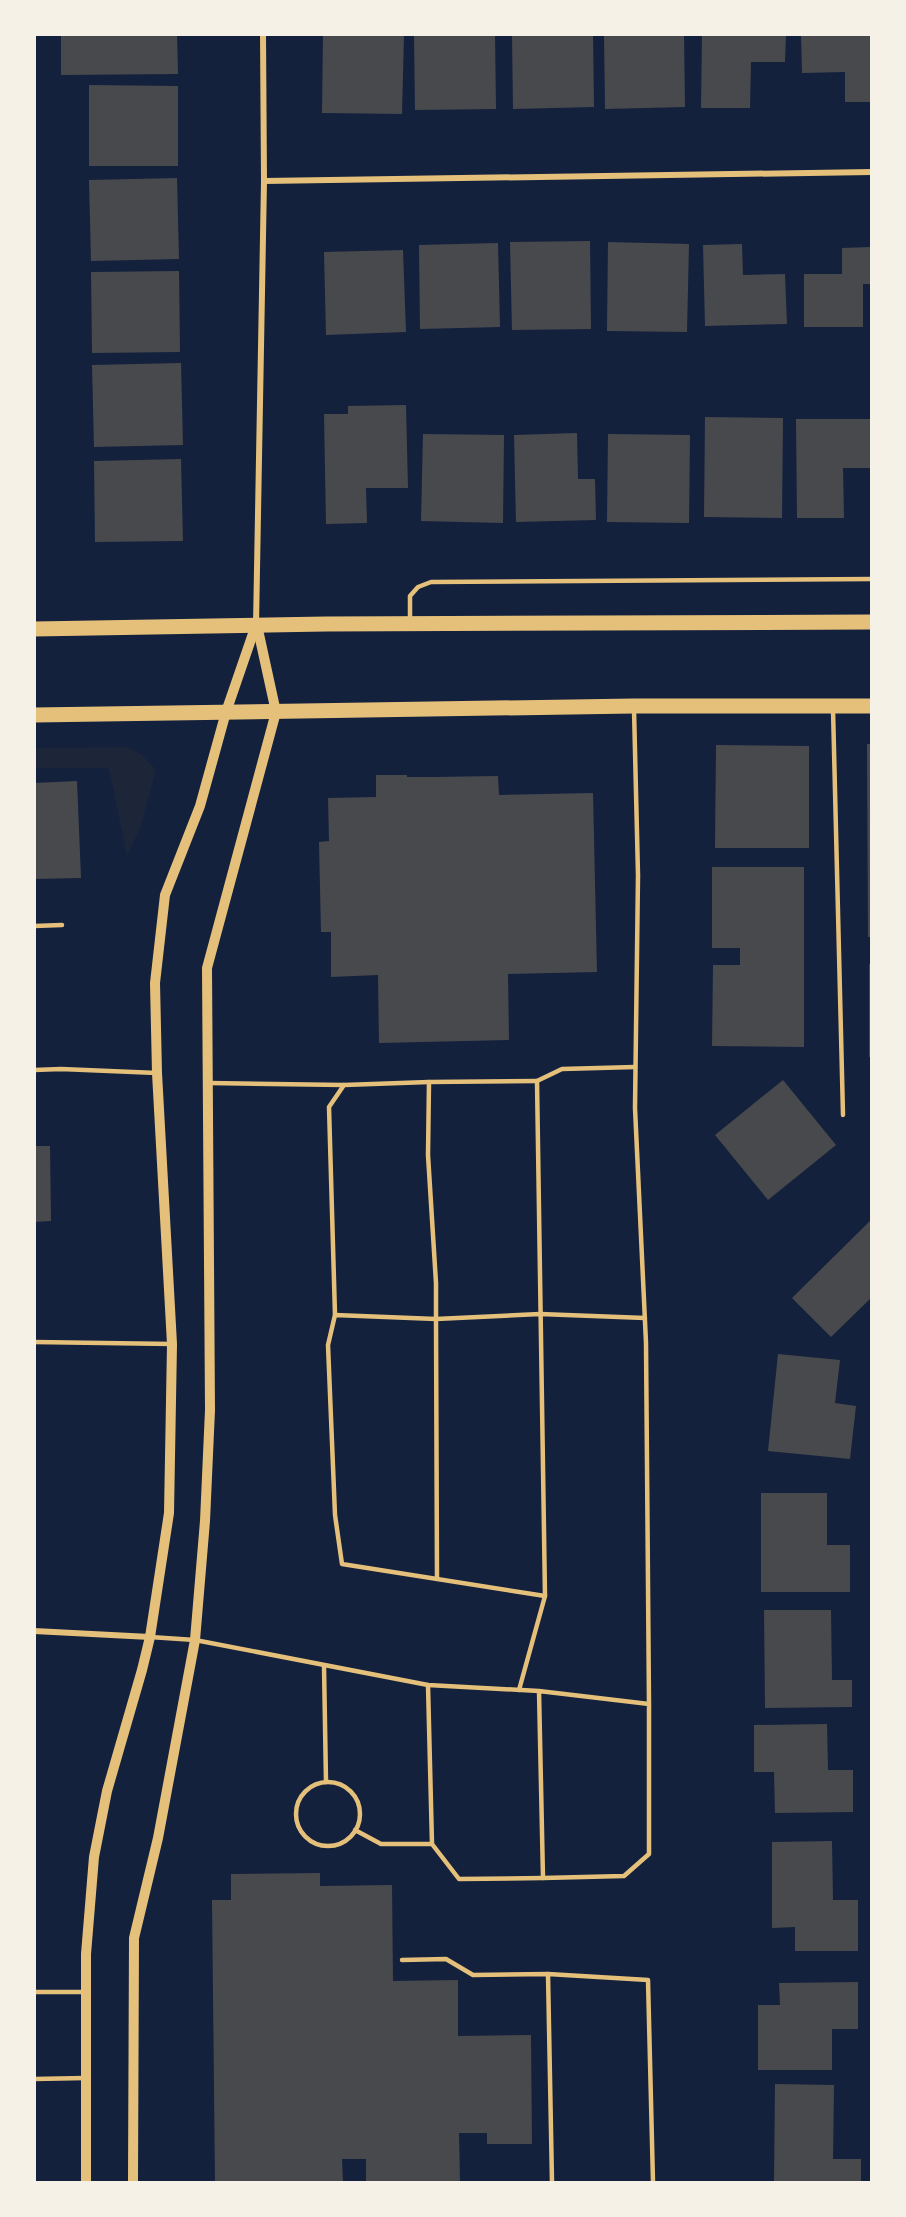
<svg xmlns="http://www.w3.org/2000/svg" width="906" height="2217" font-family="Bitter,serif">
	<rect width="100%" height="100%" fill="#14213d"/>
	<polygon fill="#1d2539" points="127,747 142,755 156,770 140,828 127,856 109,768 35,768 34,748"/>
	<g fill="#48494c">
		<polygon points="88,34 177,34 178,74 61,75 61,36"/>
		<polygon points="323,34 404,34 402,114 322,113"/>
		<polygon points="414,34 495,34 496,109 415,110"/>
		<polygon points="512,34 593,34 594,107 513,109"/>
		<polygon points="604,34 684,34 685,107 605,109"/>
		<polygon points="702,34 786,34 785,62 751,62 750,108 701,108"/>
		<polygon points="801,34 872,34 872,102 845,102 845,72 802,73"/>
		<polygon points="89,85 178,86 178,166 89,166"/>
		<polygon points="177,178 179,259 91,261 89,180"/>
		<polygon points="590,241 591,329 512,330 510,242"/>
		<polygon points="608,242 689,244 687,332 607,331"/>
		<polygon points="498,243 500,327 420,329 419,245"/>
		<polygon points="742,244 743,275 785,274 787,324 705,326 703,245"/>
		<polygon points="872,247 872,284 863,284 863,327 804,327 804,274 842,274 842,248"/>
		<polygon points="403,250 406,332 326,335 324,252"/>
		<polygon points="179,271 180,352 92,353 91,272"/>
		<polygon points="181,363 183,445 94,447 92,365"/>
		<polygon points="406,405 408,488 366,488 367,523 326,524 324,414 348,414 348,406"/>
		<polygon points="705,417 783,418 782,518 704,517"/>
		<polygon points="796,419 872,419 872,468 843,468 844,518 797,518"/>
		<polygon points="577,433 578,479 595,479 596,520 516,522 514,435"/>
		<polygon points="423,434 504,435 503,523 421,521"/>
		<polygon points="608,434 690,435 689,523 607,522"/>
		<polygon points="181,459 183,541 95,542 94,461"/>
		<polygon points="867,744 872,744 872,937 868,937"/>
		<polygon points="716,745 809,746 809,848 715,848"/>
		<polygon points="376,775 407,775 407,777 434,777 498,776 499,795 593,793 597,972 508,974 509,1040 379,1043 378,975 331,977 331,932 321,932 319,842 329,841 328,798 376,797"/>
		<polygon points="77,781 81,878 34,879 34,783"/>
		<polygon points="712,867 804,867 804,1047 712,1046 713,965 740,965 740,948 712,948"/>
		<rect x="869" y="964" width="3" height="93"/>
		<polygon points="783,1080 836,1145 768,1200 715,1135"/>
		<polygon points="34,1146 50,1146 51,1221 34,1222"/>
		<polygon points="872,1219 872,1297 831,1337 792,1298"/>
		<polygon points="778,1354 840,1360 835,1403 856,1406 850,1459 768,1451"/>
		<polygon points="761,1493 827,1493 827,1545 850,1545 850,1592 761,1592"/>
		<polygon points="764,1610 831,1610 832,1680 852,1680 852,1707 765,1708"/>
		<polygon points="827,1724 828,1770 853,1770 853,1812 775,1813 774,1772 754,1772 754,1725"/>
		<polygon points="832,1841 833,1900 858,1900 858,1951 795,1951 795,1927 772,1928 772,1842"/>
		<polygon points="320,1873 320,1886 392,1885 393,1981 458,1980 458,2036 531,2035 532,2144 487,2144 487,2133 459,2133 460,2182 366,2182 366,2159 342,2159 343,2182 215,2182 212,1900 231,1900 231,1874"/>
		<polygon points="858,1982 858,2029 832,2029 832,2070 758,2070 758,2005 780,2005 779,1983"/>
		<polygon points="775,2084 834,2085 833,2159 861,2159 861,2182 774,2182"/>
	</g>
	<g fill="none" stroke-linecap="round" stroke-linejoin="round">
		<g stroke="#e5c07b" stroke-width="4.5">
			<polyline points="410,622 410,596 418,587 431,582 872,579"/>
			<polyline points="634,709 638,875 635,1108 646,1343 649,1704"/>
			<polyline points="833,709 843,1115"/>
			<polyline points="34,926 62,925"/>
			<polyline points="34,1070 61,1069 157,1073"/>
			<polyline points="537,1081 429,1082 428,1155 436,1283 436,1319 335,1315 328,1345 335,1515 342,1564 545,1596"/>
			<polyline points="209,1083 344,1085"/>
			<polyline points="335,1315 329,1107 344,1085 429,1082"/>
			<polyline points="34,1342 172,1344"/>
			<polyline points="437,1579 436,1319 540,1314 645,1318"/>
			<polyline points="150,1637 195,1640 428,1685 539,1691 649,1704 649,1854 624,1876 543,1878 539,1691"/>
			<polyline points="324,1666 326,1782"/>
			<polyline points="428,1685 432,1844 459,1879 543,1878"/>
			<polyline points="519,1690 545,1596 537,1081 562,1069 635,1067"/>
			<circle cx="328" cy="1814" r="32"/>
			<polyline points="355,1830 381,1844 432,1844"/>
			<polyline points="402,1960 446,1959 473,1975 548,1974 648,1980 653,2182"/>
			<polyline points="548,1974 552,2182"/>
			<polyline points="34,1992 86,1992"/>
			<polyline points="34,2079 85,2078"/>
		</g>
		<g stroke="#e5c07b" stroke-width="6">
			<polyline points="264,181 872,172"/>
			<polyline points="256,625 264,181 263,34"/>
			<polyline points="34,1631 150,1637"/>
		</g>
		<g stroke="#e5c07b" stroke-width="10">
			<polyline points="86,2182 86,1954 94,1857 107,1791 142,1670 150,1637 169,1513 172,1344 157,1073 155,983 165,895 200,806 226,712 256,625"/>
			<polyline points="133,2182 134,1938 158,1838 195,1640 205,1521 210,1410 207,968 276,712 257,625"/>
		</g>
		<g stroke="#e5c07b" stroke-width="15">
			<polyline points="34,629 326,624 872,622"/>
			<polyline points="34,715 634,706 872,706"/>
		</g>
	</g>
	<rect width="906" height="2217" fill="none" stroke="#f6f1e7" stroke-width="72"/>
</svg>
